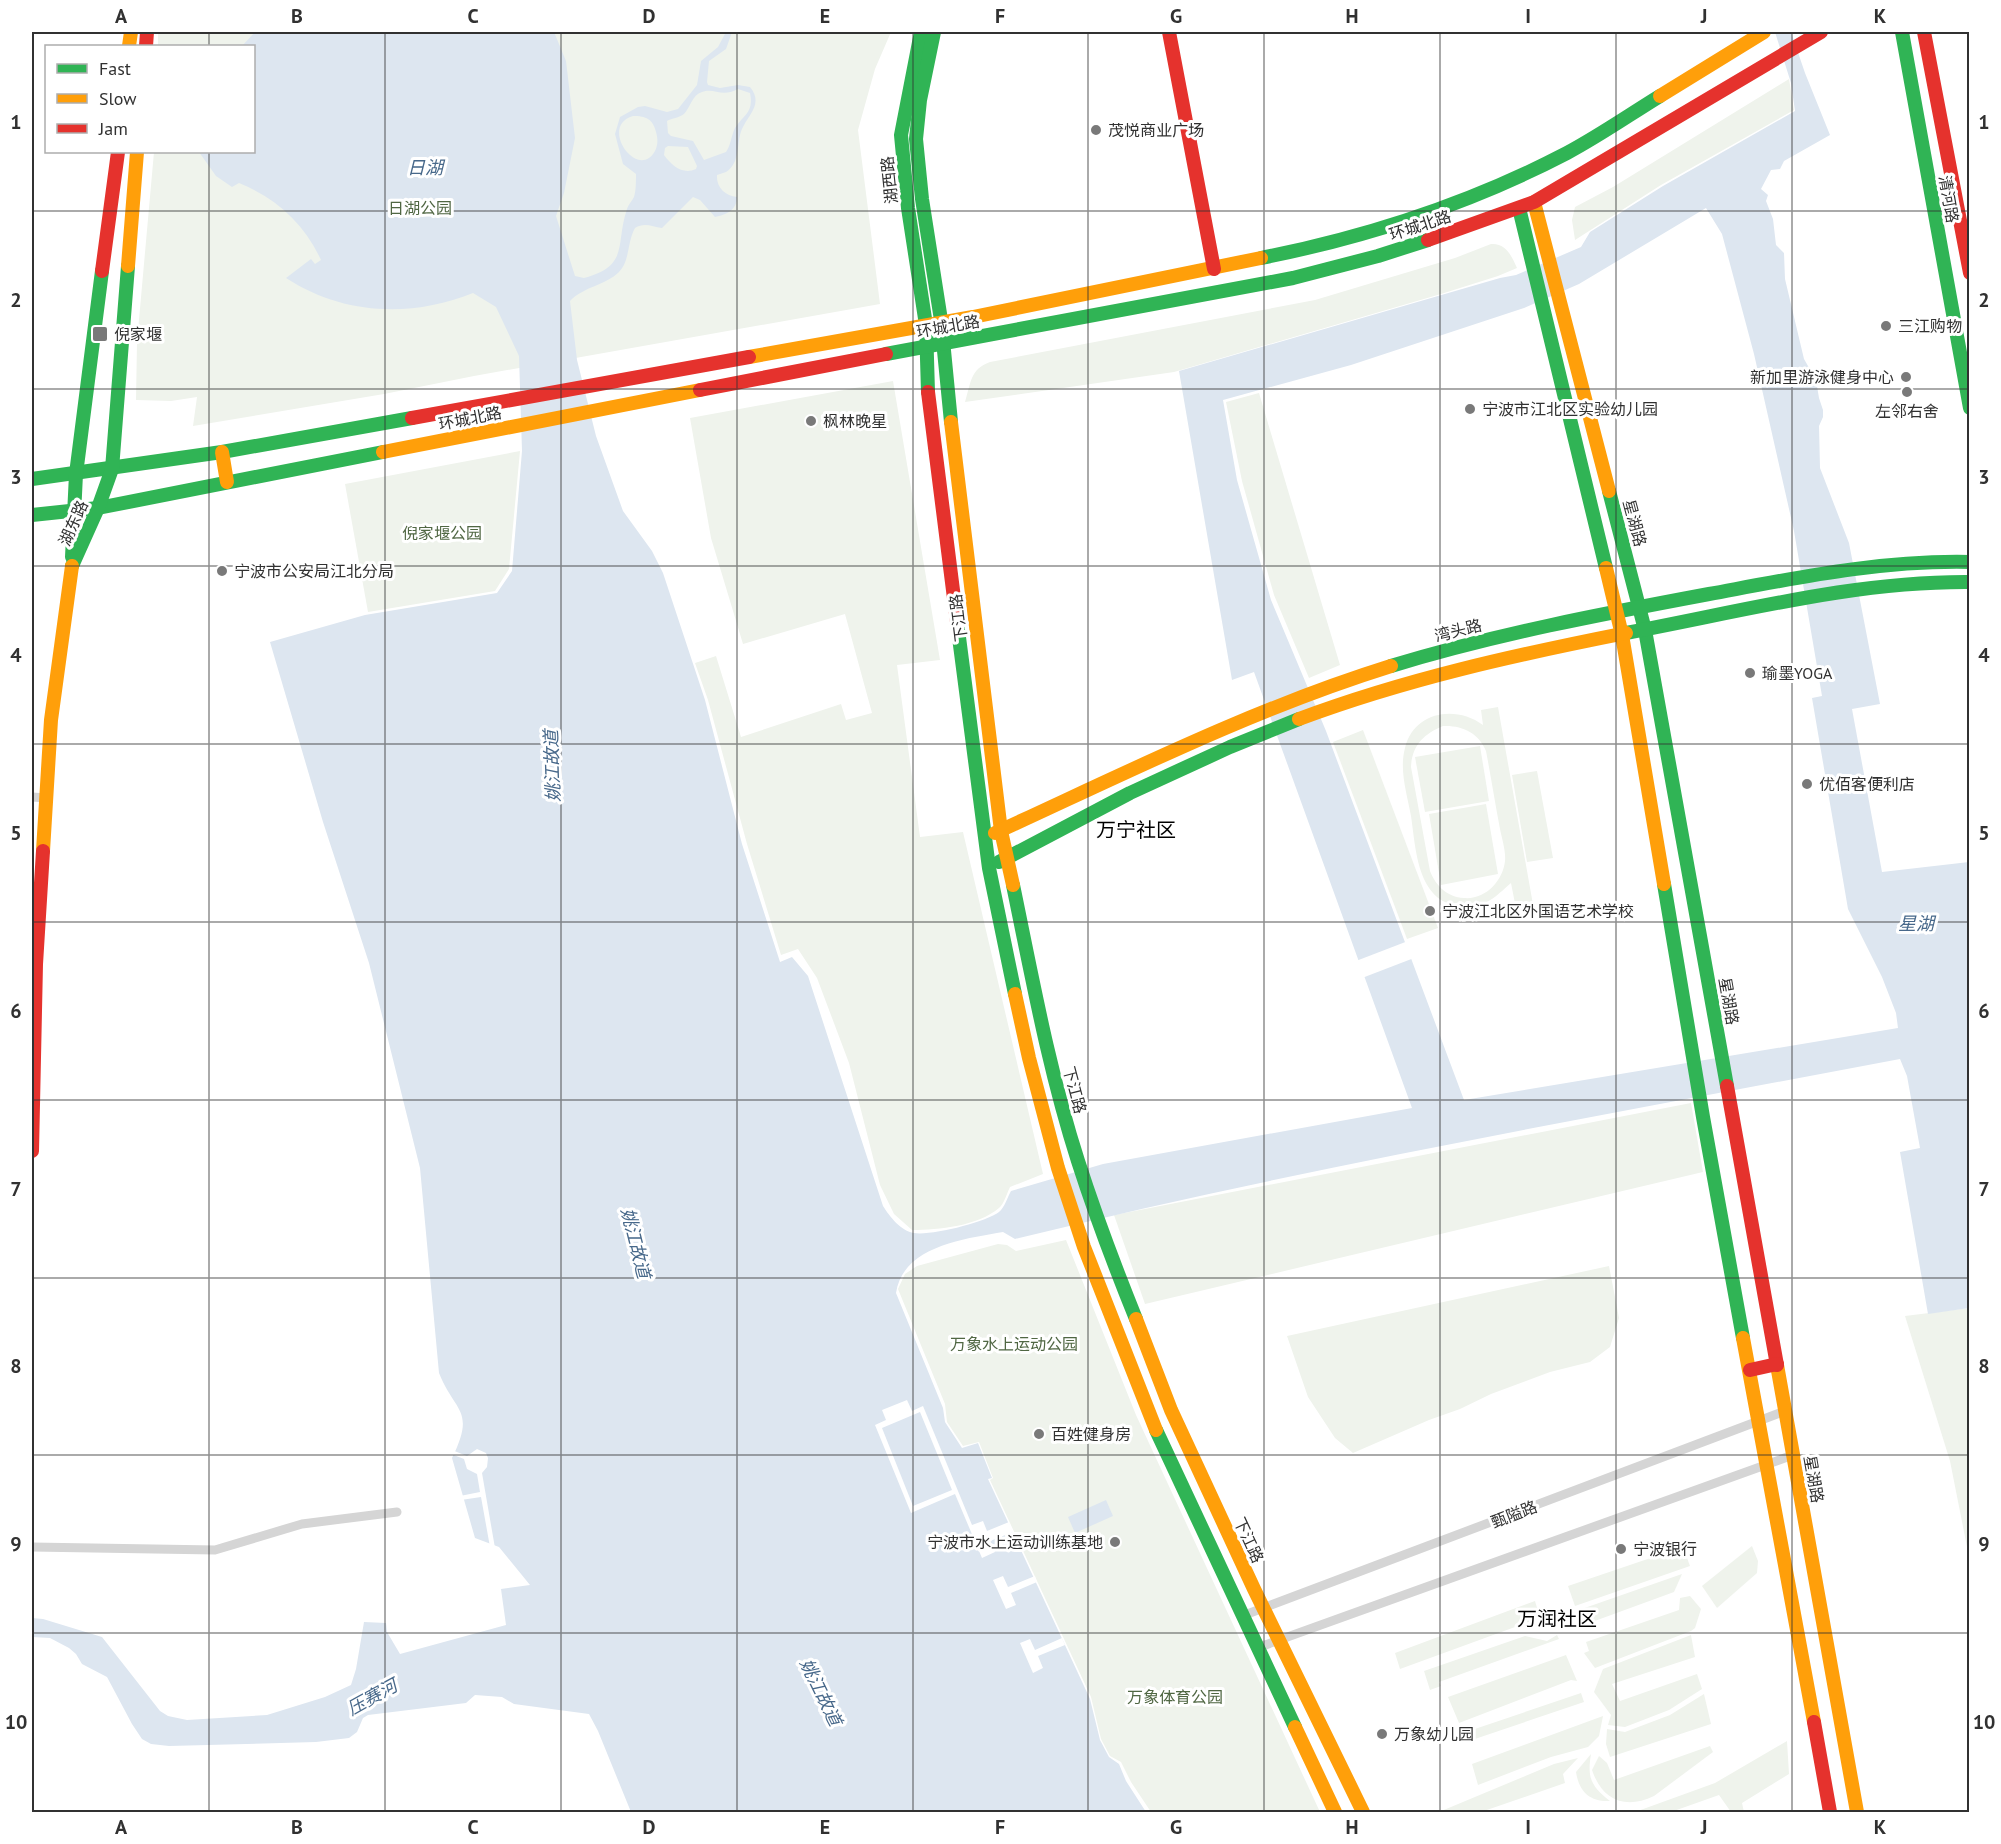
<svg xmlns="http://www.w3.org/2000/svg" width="2001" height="1844" font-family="'PT Sans','Noto Sans SC',sans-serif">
	<rect width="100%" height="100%" fill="#fff"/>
	<g fill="#eff3ec" fill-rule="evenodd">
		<polygon points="158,32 891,32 875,69 858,130 880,304 474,376 384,394 193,426 197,397 171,401 136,400 137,342 154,152 254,152 254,46 158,46"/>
		<polygon points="1789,79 1794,110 1661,185 1575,240 1572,220 1575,207 1613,187"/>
		<path d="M 1491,244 C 1506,243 1511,255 1517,268 L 1498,276 L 1441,294 L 1174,372 L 965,402 C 971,383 970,369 990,362 L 1315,300 L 1455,258 Z"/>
		<path d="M 893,381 L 940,660 L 897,665 L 920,837 L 963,832 L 1043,1174 L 1010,1187 C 1007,1193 1004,1204 999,1208 C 978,1226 939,1230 912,1230 L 894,1214 L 880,1185 L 849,1063 L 817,978 L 798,949 L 781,955 L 747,844 L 708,700 L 695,663 L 716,656 L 741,737 L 841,704 L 846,720 L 872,713 L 845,614 L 743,644 L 711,538 L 690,418 Z"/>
		<polygon points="1259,393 1340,665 1309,678 1274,595 1242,481 1226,402"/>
		<polygon points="520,451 509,569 495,591 368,612 345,484"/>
		<path d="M 1498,707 L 1535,916 L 1518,919 L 1511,883 C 1493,899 1484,909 1459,906 C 1417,901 1416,849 1411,816 C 1407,794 1399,770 1405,748 C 1414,711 1456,705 1483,725 L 1481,710 ZM 1443,726 C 1462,725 1479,733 1486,751 C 1491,777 1495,803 1500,829 C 1502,839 1506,851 1505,861 C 1503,881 1485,900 1464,898 C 1447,897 1436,886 1430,871 L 1411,767 C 1412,745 1424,734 1443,726 Z"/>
		<polygon points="1363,730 1438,928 1407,939 1333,742"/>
		<polygon points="1480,746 1489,801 1425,812 1415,757"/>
		<polygon points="1537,771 1553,858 1527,862 1512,775"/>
		<polygon points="1486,804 1498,874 1441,885 1429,814"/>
		<polygon points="1691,1103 1703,1172 1145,1304 1114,1215"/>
		<polygon points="1066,1240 1136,1415 1320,1812 1151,1812 1131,1782 1121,1762 1110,1756 1101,1739 1091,1697 990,1480 993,1478 979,1442 963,1446 947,1422 945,1404 898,1289 905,1274 917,1266 998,1244 1007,1245 1016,1251"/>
		<polygon points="1609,1266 1619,1318 1610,1347 1590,1362 1550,1372 1491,1394 1460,1409 1429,1420 1353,1453 1335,1438 1308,1397 1287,1336"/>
		<polygon points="1969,1308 1969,1557 1950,1461 1905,1316"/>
		<polygon points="1752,1546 1758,1561 1757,1573 1717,1608 1702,1586"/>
		<polygon points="1683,1547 1690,1566 1575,1606 1568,1586"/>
		<polygon points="1682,1574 1674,1592 1581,1626 1576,1611"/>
		<polygon points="1690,1596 1701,1609 1695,1628 1691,1631 1595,1668 1584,1653 1589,1651 1586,1642 1679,1610 1680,1598"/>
		<polygon points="1535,1601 1540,1618 1400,1669 1395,1653"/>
		<polygon points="1557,1635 1559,1639 1439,1682 1441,1686 1430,1690 1424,1671 1525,1636 1547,1641"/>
		<polygon points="1691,1635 1695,1657 1612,1684 1620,1701 1697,1674 1702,1689 1669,1710 1625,1727 1608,1725 1611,1715 1594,1692 1603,1669"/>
		<polygon points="1566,1655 1577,1681 1571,1680 1459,1723 1448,1697"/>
		<polygon points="1581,1693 1584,1702 1466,1742 1463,1733"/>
		<polygon points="1704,1694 1711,1724 1610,1757 1606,1744 1607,1729 1625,1732 1670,1715"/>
		<polygon points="1603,1716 1599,1736 1588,1747 1551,1757 1478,1785 1472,1764"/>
		<polygon points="1787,1741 1789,1774 1742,1803 1744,1812 1731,1812 1719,1795 1671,1812 1635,1812 1715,1783"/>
		<path d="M 1710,1746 L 1713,1752 L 1654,1796 C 1625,1810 1602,1800 1592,1770 L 1599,1756 L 1607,1763 L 1614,1780 Z"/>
		<path d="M 1591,1754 C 1587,1778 1591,1786 1610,1801 C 1589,1802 1579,1791 1576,1772 Z"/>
		<polygon points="1578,1758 1563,1774 1565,1783 1481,1812 1439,1812 1554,1764"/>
	</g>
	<g fill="#dde6f0" fill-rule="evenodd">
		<path d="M 255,32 L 554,32 L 566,61 L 575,138 L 564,193 L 556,216 L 575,276 L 584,278 C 630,266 615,244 627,209 C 628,205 632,201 634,197 C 636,191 636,181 636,174 L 623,164 L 615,134 L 620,117 L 638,107 L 645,106 L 667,112 L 678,109 L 697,85 L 701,61 L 718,47 L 726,32 L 732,32 L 726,49 L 709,61 L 707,82 L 708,85 L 720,88 L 738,85 L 750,87 C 764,104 748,115 742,129 C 736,142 741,163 726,172 C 723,173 720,174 717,175 C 716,187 725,196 737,197 C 737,210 726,215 715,217 L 700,200 L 693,197 L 662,228 C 652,227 645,222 635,228 C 627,242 630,261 619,272 C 606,285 583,287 570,301 L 577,360 L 596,436 L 623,511 L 652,551 L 663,573 L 705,700 L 742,844 L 780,962 L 792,957 L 808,976 L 883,1206 C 890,1217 901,1231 914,1233 C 931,1236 986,1222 999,1212 C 1005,1207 1007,1198 1011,1191 L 1103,1164 L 1412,1108 L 1254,672 L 1232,680 L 1179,371 L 1500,278 L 1516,275 L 1581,247 L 1590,232 L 1663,186 L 1795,111 L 1791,83 L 1775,32 L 1791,32 L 1805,73 L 1830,135 L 1784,161 L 1780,169 L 1771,170 L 1761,189 L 1768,195 L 1766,201 L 1773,219 L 1776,245 L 1784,253 L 1785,279 L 1804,359 L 1816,380 L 1819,398 L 1823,410 L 1823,417 L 1819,426 L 1820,468 L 1849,543 L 1880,704 L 1852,709 L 1882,872 L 1969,862 L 1969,1308 L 1928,1314 L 1900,1152 L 1920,1148 L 1907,1076 L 1900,1059 C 1604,1115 1307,1167 1015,1239 L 1003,1232 C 964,1239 903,1246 896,1293 L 943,1408 L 945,1422 L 962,1448 L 978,1443 L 992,1478 L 988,1479 L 1090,1699 L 1100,1740 L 1109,1757 L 1119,1764 L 1126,1781 L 1146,1812 L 631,1812 L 598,1731 L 589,1714 L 514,1704 L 502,1697 L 475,1695 L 466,1703 L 368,1715 L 363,1718 L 357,1732 L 349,1738 L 316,1742 L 169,1746 L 151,1744 L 142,1739 L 132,1724 L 107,1677 L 82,1664 L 76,1654 L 69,1648 L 50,1638 L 32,1637 L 32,1618 L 43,1619 L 102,1637 L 160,1711 L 168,1716 L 187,1720 L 267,1715 L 325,1697 L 351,1685 L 356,1669 L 364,1622 L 386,1623 L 387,1632 L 400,1654 L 506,1625 L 501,1589 L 530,1585 L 499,1547 L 475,1538 L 452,1458 C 476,1409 455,1413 439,1373 L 420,1168 L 369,963 L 323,822 L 270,642 L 365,615 L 497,593 L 512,571 L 522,451 L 519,356 L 496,307 L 473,293 C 411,318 343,315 286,278 L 311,259 L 315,264 L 321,260 C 304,223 276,198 239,183 L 232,187 L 216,176 L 199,152 L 254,152 L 254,46 L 242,46 ZM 738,89 L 750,93 C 754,113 744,114 735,128 C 731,136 731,145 726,152 L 704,160 L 693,141 L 671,136 L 668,133 L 667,121 C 672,118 679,118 684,114 C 690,108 692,95 702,92 C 714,87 721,98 738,89 ZM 633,116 C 646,116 653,119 656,132 C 658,139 658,145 655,151 C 638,182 598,126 633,116 ZM 668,146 L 688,147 L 697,166 L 696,169 C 683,175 672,166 664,155 L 665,148 ZM 1706,208 L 1722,234 L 1754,354 L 1794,531 L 1822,696 L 1812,698 L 1848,909 L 1882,977 L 1896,1013 L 1898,1028 L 1464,1100 L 1326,731 L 1271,600 L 1237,480 L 1223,400 L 1351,365 L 1524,308 L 1579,284 Z"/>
		<polygon points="1106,1500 1113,1516 1075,1533 1068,1517"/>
	</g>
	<g fill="#fff" fill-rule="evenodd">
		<polygon points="1408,941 1414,958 1362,978 1356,961"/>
		<path d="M 907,1400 L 912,1411 L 923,1406 L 972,1525 L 983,1521 L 987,1531 L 1009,1522 L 1013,1532 L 990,1541 L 995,1552 L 982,1558 L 955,1494 L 911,1513 L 875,1425 L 886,1420 L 882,1410 ZM 920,1412 L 952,1490 L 913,1506 L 882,1428 Z"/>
		<polygon points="477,1449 486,1453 488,1458 487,1467 482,1473 495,1548 490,1547 481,1497 461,1500 460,1496 480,1492 477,1474 467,1469 464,1459 451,1454 452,1450 467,1456"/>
		<polygon points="1003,1576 1008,1587 1035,1576 1037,1582 1011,1593 1016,1605 1006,1609 993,1580"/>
		<polygon points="1062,1638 1065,1645 1038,1656 1043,1668 1033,1673 1020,1643 1030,1639 1035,1650"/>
	</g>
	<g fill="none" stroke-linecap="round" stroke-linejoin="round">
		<g stroke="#d5d5d5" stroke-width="9">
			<polyline points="32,797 47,798"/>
			<polyline points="32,1547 215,1550 302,1524 397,1512"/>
			<polyline points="1242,1616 1785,1411"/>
			<polyline points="1257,1648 1793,1455"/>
		</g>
		<g stroke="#30b455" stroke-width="14">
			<polyline points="921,32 901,135 908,208 926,325 928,392"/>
			<polyline points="934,32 920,100 916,139 922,199 941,320 951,422"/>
			<polyline points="1902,32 1970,408"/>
			<polyline points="1519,208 1606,568"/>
			<path d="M 1261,258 C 1367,237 1471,203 1567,153 C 1599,136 1629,115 1660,96"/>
			<polyline points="886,354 1293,278 1378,256 1428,240"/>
			<polyline points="32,479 222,452 412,418"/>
			<polyline points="1609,491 1645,630 1727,1086"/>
			<polyline points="32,515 98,508 383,452"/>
			<polyline points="72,557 76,474 102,271"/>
			<polyline points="72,566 98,508 112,469 128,266"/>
			<polyline points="957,622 989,868 1015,994"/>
			<path d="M 1626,633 C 1740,612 1853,581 1970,582"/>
			<path d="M 1391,666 C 1496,634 1602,614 1709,594 C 1796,578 1881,560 1970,562"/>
			<polyline points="999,862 1130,793 1230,747 1299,719"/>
			<polyline points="1664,884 1703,1117 1743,1338"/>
			<path d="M 1013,885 C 1032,977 1049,1071 1078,1161 C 1095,1214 1115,1267 1136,1319"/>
			<polyline points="1156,1430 1295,1727"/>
		</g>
		<g stroke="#ff9f0a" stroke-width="14">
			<polyline points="129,46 131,32"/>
			<polyline points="1660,96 1764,32"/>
			<polyline points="1534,202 1609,491"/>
			<polyline points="128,266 137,152"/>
			<polyline points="749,357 973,317 1261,258"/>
			<polyline points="951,422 1001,831 1013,885"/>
			<polyline points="222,452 227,482"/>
			<polyline points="383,452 700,390"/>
			<polyline points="1606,568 1622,635 1664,884"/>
			<path d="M 1299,719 C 1406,679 1515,655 1626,633"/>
			<path d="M 995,833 C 1126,773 1253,709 1391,666"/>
			<polyline points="43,851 51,720 72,566"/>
			<polyline points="1015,994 1029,1058 1058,1168 1084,1247 1156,1430"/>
			<polyline points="1136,1319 1171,1410 1254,1589 1363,1812"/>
			<polyline points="1743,1338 1814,1722"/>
			<polyline points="1777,1365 1857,1812"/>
			<polyline points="1295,1727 1335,1812"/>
		</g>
		<g stroke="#e5322d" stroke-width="14">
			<polyline points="1169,32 1214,269"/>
			<polyline points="1924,32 1970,273"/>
			<polyline points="146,46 147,32"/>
			<polyline points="1428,240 1534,202 1821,32"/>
			<polyline points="102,271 118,152"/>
			<polyline points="700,390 886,354"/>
			<polyline points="928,392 957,622"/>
			<polyline points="412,418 749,357"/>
			<polyline points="1727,1086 1777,1365"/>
			<polyline points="32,1151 36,964 43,851"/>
			<polyline points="1750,1370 1777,1364"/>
			<polyline points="1814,1722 1830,1812"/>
		</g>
	</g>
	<path fill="none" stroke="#313131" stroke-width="1.5" stroke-opacity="0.55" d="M 209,32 L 209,46M 385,32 L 385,1812M 561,32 L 561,1812M 737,32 L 737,1812M 913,32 L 913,1812M 1088,32 L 1088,1812M 1264,32 L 1264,1812M 1440,32 L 1440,1812M 1616,32 L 1616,1812M 1792,32 L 1792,1812M 209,152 L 209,1812M 32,211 L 1970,211M 32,389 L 1970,389M 32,566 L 1970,566M 32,744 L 1970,744M 32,922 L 1970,922M 32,1100 L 1970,1100M 32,1278 L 1970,1278M 32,1455 L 1970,1455M 32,1633 L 1970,1633"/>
	<g fill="#797979" stroke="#fff" stroke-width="2">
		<circle cx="1096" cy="130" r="6"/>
		<circle cx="1886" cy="326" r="6"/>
		<rect x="92" y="326" width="16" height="16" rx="3"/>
		<circle cx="1906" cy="377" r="6"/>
		<circle cx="1907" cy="392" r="6"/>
		<circle cx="1470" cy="409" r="6"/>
		<circle cx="811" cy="421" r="6"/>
		<circle cx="222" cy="571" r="6"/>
		<circle cx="1750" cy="673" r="6"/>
		<circle cx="1807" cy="784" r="6"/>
		<circle cx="1430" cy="911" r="6"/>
		<circle cx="1039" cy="1434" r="6"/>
		<circle cx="1115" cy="1542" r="6"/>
		<circle cx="1621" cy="1549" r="6"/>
		<circle cx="1382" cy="1734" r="6"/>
	</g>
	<g text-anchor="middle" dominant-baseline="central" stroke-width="6" stroke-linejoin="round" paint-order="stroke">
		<g font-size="16" fill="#313131" stroke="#fff" text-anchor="start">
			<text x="1108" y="130">茂悦商业广场</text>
			<text x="1898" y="326">三江购物</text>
			<text x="114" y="334">倪家堰</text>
			<text x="1894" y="377" text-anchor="end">新加里游泳健身中心</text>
			<text x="1482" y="409">宁波市江北区实验幼儿园</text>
			<text x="1907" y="411" text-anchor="middle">左邻右舍</text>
			<text x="823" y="421">枫林晚星</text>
			<text x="234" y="571">宁波市公安局江北分局</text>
			<text x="1762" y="673">瑜墨YOGA</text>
			<text x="1819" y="784">优佰客便利店</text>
			<text x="1442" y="911">宁波江北区外国语艺术学校</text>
			<text x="1051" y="1434">百姓健身房</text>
			<text x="1103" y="1542" text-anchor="end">宁波市水上运动训练基地</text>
			<text x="1633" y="1549">宁波银行</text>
			<text x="1394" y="1734">万象幼儿园</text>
		</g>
		<g font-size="16" fill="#313131" stroke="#fff">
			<text transform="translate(889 180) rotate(-96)">湖西路</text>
			<text transform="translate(1949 199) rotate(80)">清河路</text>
			<text transform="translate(1420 225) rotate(-18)">环城北路</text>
			<text transform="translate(948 326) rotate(-10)">环城北路</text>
			<text transform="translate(470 418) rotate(-11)">环城北路</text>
			<text transform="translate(73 523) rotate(-66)">湖东路</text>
			<text transform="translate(1635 523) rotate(75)">星湖路</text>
			<text transform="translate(958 618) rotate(-97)">下江路</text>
			<text transform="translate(1458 630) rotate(-14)">湾头路</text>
			<text transform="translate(1729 1001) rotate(80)">星湖路</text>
			<text transform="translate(1075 1090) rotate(75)">下江路</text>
			<text transform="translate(1814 1479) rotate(80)">星湖路</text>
			<text transform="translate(1514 1514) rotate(-21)">甄隘路</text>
			<text transform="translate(1249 1540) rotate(65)">下江路</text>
		</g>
		<g font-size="16" fill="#506743" stroke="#fff">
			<text x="420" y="208">日湖公园</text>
			<text x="442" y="533">倪家堰公园</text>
			<text x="1014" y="1344">万象水上运动公园</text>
			<text x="1175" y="1697">万象体育公园</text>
		</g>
		<g font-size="18" font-style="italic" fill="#47688a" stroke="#fff">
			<text x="425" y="167">日湖</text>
			<text transform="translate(552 766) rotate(-92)">姚江故道</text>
			<text x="1916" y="923">星湖</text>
			<text transform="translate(636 1243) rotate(76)">姚江故道</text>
			<text transform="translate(821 1692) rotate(64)">姚江故道</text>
			<text transform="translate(372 1697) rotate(-29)">压赛河</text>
		</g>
		<g font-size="20" fill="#000" stroke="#fff">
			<text x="1136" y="830">万宁社区</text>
			<text x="1557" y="1619">万润社区</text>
		</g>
	</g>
	<rect width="2001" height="1844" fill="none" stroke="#ffffff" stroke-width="66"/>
	<rect x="45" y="45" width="210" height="108" fill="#ffffff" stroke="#adadad" stroke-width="1.5"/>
	<rect x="57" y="64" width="30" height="9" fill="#30b455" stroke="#adadad" stroke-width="1.5"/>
	<text x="99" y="75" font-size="18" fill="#313131">Fast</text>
	<rect x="57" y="94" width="30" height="9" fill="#ff9f0a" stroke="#adadad" stroke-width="1.5"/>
	<text x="99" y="105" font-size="18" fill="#313131">Slow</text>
	<rect x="57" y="124" width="30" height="9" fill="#e5322d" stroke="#adadad" stroke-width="1.5"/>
	<text x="99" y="135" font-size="18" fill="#313131">Jam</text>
	<rect x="33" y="33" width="1935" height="1778" fill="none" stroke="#313131" stroke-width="2"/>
	<g font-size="20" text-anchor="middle" font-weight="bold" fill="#313131">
		<text x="121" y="23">A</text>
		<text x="297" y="23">B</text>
		<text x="473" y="23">C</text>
		<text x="649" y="23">D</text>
		<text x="825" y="23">E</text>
		<text x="1000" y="23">F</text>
		<text x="1176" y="23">G</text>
		<text x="1352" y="23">H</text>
		<text x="1528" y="23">I</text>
		<text x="1704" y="23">J</text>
		<text x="1880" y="23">K</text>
		<text x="16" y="129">1</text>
		<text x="1984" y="129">1</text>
		<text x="16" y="307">2</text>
		<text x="1984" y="307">2</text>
		<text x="16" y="484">3</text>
		<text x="1984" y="484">3</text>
		<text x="16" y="662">4</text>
		<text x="1984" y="662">4</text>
		<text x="16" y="840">5</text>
		<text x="1984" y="840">5</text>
		<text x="16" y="1018">6</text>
		<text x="1984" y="1018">6</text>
		<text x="16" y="1196">7</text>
		<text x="1984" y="1196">7</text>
		<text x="16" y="1373">8</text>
		<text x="1984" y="1373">8</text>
		<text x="16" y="1551">9</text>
		<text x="1984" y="1551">9</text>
		<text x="16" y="1729">10</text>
		<text x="1984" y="1729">10</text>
		<text x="121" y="1834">A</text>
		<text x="297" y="1834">B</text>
		<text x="473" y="1834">C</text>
		<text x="649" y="1834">D</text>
		<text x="825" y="1834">E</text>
		<text x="1000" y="1834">F</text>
		<text x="1176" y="1834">G</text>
		<text x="1352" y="1834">H</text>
		<text x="1528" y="1834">I</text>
		<text x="1704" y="1834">J</text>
		<text x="1880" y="1834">K</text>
	</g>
</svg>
